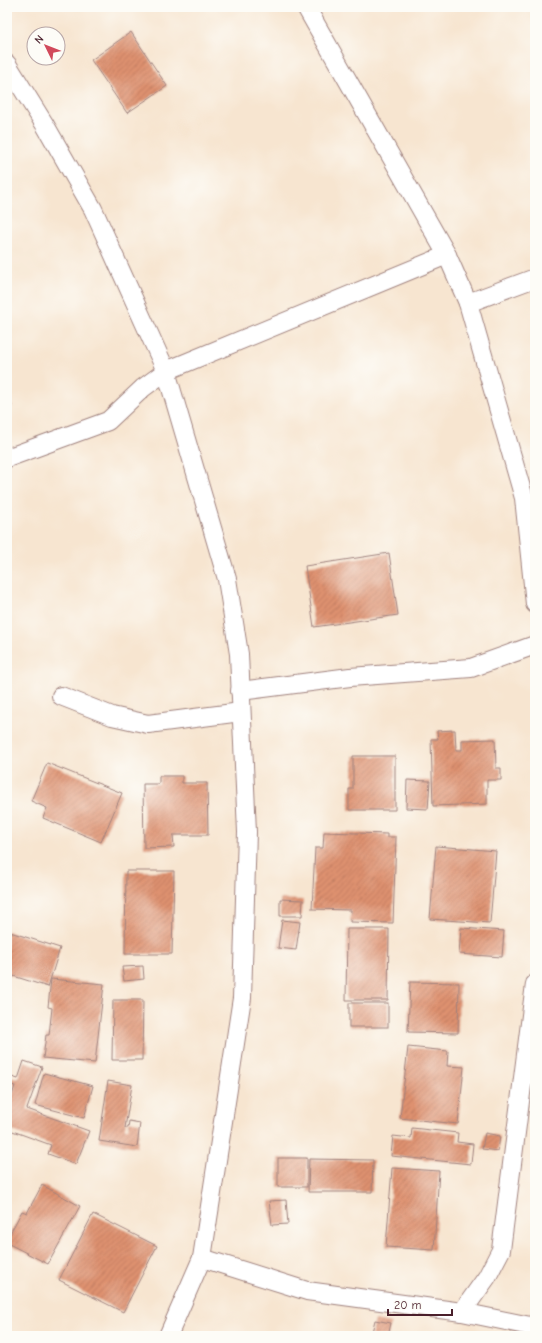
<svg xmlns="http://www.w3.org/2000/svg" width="542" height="1343" font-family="'Comic Neue',sans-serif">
	<defs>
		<pattern id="building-hatch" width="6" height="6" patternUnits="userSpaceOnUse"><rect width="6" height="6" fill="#de9170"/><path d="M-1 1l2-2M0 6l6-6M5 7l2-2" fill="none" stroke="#b6765c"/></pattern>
	</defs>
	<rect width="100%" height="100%" fill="#fdfcf7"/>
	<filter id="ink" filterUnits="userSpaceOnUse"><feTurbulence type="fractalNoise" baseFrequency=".025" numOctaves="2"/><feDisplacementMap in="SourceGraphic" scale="8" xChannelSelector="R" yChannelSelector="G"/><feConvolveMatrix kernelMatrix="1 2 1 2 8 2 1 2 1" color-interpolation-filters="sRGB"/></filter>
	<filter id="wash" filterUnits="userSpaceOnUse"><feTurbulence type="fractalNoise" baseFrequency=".012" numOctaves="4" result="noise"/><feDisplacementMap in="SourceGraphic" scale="16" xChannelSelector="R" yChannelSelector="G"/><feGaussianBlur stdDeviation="0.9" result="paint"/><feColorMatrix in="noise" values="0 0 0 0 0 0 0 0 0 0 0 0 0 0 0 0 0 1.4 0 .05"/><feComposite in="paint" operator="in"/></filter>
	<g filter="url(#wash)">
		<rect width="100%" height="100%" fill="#f7e5d0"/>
		<g id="blocks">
			<g fill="url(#building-hatch)">
				<polygon points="131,32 167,86 127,113 91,60"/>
				<polygon points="7,395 12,406 7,408"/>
				<polygon points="389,553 398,615 314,627 305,566"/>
				<polygon points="455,730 456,750 462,750 462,740 495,739 496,768 501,768 501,780 487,780 487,804 433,806 431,739 438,739 437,731"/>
				<polygon points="353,756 395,756 395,810 349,810 349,789 353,789"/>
				<polygon points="47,763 122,793 101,842 43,818 47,808 31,801"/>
				<polygon points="159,776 182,776 182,783 207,783 208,835 173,835 174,847 144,848 143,784 159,784"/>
				<polygon points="407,780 430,781 428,809 406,808"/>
				<polygon points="324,832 387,834 387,837 396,837 393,923 350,922 351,910 312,909 315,848 323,848"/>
				<polygon points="436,846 496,851 490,923 430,919"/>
				<polygon points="126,871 174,871 172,954 125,954"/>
				<polygon points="280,899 303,900 302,916 280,916"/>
				<polygon points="282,920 300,922 296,950 278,948"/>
				<polygon points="461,928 504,931 502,957 459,954"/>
				<polygon points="347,929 389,929 388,1000 346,1000"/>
				<polygon points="7,931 60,948 48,987 7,974"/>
				<polygon points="143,966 144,979 124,981 122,967"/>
				<polygon points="51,979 104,984 95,1063 43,1058 46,1035 49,1035 52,1008 48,1007"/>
				<polygon points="410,982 459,983 458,1033 408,1032"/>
				<polygon points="113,1000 143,1000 142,1060 112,1060"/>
				<rect x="349" y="1003" width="39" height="24"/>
				<polygon points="408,1047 448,1051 447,1066 464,1067 458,1124 400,1118"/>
				<polygon points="24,1061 42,1067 27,1109 89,1131 76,1164 48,1154 51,1145 7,1129 7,1093 12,1095 15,1086 9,1084 12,1077 18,1079"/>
				<polygon points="44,1073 93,1086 84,1118 35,1105"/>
				<polygon points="108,1081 132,1085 125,1128 128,1128 129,1121 140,1123 137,1147 99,1141"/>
				<polygon points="412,1128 458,1133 457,1142 473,1144 471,1164 391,1156 393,1136 411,1138"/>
				<polygon points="485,1133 500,1136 498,1151 482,1149"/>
				<rect x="278" y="1158" width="29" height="29"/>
				<polygon points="309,1159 373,1160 372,1192 308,1192"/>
				<polygon points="392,1168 439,1171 434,1250 386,1247"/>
				<polygon points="42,1185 80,1206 48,1264 7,1243 7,1239 22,1211 27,1213"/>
				<polygon points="286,1200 288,1224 272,1225 269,1201"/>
				<polygon points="93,1214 157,1246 123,1312 59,1280"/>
				<polygon points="375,1320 391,1323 388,1336 371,1336"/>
			</g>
		</g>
	</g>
	<g filter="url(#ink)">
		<use href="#blocks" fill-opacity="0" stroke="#a0827e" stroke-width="1"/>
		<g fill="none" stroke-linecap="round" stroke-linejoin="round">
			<defs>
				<g id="minor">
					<polyline points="306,7 447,255 468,303 524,498 535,604"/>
					<polyline points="7,64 45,125 93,209 166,371 227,579 239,654 247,832 242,998 202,1258 168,1336"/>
					<polyline points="468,303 535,278"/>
					<polyline points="7,458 108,421 143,388 166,371 447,255"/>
					<polyline points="240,691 350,677 471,668 535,645"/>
					<polyline points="61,696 112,716 148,724 241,712"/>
					<polyline points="202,1258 307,1291 462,1312 535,1327"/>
					<polyline points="462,1312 487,1277 501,1250 535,984"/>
				</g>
			</defs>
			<use href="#minor" stroke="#a0827e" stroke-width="20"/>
			<use href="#minor" stroke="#fff" stroke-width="18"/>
		</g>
	</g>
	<rect width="542" height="1343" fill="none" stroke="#fdfcf7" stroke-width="24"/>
	<g transform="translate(46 46) rotate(313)"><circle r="19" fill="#fdfcf7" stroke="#b5a4a5"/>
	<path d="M0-3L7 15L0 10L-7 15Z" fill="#d1495b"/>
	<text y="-6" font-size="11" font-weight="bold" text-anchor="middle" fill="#4a1f2b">N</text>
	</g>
	<path d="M388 1309v6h64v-6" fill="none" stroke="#4a1f2b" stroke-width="2"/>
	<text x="394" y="1309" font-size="12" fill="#4a1f2b" stroke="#fdfcf7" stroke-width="3" paint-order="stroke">20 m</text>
</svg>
